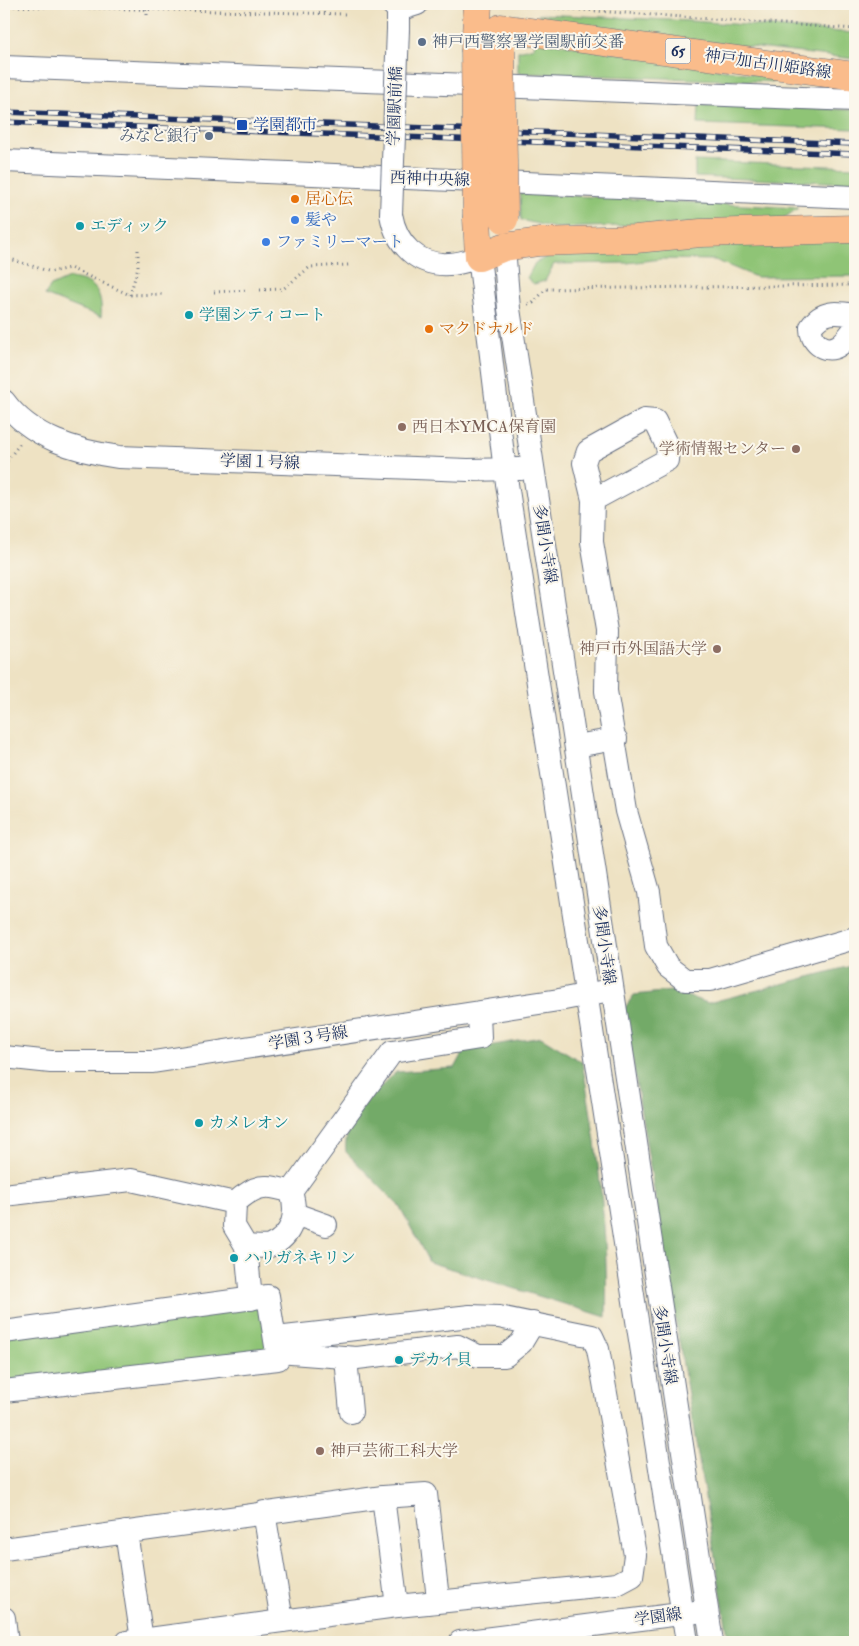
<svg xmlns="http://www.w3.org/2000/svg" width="859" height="1646" font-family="'IM FELL Double Pica','Noto Serif JP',serif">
	<rect width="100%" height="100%" fill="#fbf7ec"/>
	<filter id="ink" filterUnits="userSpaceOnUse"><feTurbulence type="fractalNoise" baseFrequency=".02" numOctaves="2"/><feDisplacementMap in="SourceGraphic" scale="10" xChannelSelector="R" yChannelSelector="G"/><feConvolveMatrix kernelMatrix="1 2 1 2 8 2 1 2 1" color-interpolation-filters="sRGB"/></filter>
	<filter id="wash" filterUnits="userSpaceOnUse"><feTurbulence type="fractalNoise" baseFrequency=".0096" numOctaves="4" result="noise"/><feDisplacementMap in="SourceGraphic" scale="20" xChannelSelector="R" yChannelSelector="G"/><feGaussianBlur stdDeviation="1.12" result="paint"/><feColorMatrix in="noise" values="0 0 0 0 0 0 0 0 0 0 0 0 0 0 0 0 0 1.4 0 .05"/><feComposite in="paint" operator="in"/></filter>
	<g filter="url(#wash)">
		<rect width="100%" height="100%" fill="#eee2c3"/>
		<g fill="#8fc476" stroke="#557a6a">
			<polygon points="539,14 691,21 855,33 855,59 539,23"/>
			<polygon points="535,40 810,83 518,73 518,51 534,47"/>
			<polygon points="699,104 855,110 855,129 698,124"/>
			<polygon points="695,161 855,167 855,183 695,177"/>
			<polygon points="520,193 798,208 780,221 555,228 521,220"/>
			<polygon points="855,237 855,276 756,277 715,260 661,259 627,263 554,264 545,281 534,284 527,278 535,263 547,257 551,250"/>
			<path d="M 69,278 C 95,280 103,292 101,317 L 45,295 L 51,286 Z"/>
			<polygon points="268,1296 278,1359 4,1391 4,1333"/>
		</g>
		<g fill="#73aa67" stroke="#476c62">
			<polygon points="855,965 849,987 855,1001 855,1642 729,1642 624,1009 634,995 671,991 708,1003"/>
			<path d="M 541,1037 L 582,1062 C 597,1144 609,1234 606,1317 L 429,1262 L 400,1207 L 346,1152 C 342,1119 375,1093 396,1072 L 455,1068 L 465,1050 Z"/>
		</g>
	</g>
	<g filter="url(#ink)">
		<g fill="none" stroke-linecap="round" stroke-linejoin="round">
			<defs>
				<g id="minor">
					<polyline points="392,4 398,10 398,29"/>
					<polyline points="398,10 417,4"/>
					<polyline points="4,67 855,100"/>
					<polyline points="4,161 855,197"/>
					<path d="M 391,214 C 396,244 417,266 449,264 C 459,264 470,260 479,257 L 505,471 L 687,1642"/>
					<polyline points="504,247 509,309 712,1642"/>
					<path d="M 855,315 C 837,312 822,310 811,327 C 810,341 824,354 838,346 C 844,343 851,333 855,328"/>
					<path d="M 4,401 C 31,438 76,451 119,457 L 468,470 L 520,469"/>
					<polyline points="593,500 584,463 588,451 644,420 655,421 668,448 667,460 593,500 592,542 607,631 606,691 626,811 649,892 656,946 668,967 685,980 710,980 855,938"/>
					<polyline points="576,746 616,739"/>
					<polyline points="4,1057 51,1062 153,1062 559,1000 600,992"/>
					<path d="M 291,1192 C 265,1183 255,1185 235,1203 L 234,1226 L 246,1246 C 253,1246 263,1248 270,1246 C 293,1236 298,1214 291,1192 L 392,1052 L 480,1038 L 479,1013"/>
					<polyline points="4,1195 131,1180 235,1203"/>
					<polyline points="295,1214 326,1225"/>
					<polyline points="246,1246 251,1299"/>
					<polyline points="4,1332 268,1296 278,1359 4,1391"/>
					<polyline points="276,1338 470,1316 499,1317 592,1336 598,1349 635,1555 632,1576 617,1584 397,1606 383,1497"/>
					<polyline points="278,1352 357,1358 458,1346 478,1356 505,1356 521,1343 533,1323"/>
					<polyline points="346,1358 351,1412"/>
					<polyline points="264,1512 282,1621 397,1606"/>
					<polyline points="126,1532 142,1640"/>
					<polyline points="4,1549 383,1497 426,1494 437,1590"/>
					<polyline points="4,1618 7,1642"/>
					<polyline points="127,1642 282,1621"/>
					<polyline points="460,1642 696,1612"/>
				</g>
				<g id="major">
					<polyline points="501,28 855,76"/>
					<polyline points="475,49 478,4"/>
					<polyline points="477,218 479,257 504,247 539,242 635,239 701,233 855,229"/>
				</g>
			</defs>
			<use href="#minor" stroke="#656e81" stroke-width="24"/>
			<use href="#major" stroke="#656e81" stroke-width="29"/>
			<g stroke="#656e81" stroke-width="3" stroke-dasharray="1 4" stroke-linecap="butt">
				<polyline points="4,6 345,14"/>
				<polyline points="525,6 855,29"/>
				<polyline points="147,9 147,16"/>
				<polyline points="4,257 51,272 70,268 130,295 165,294"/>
				<polyline points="260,290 283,289 310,267 349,265"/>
				<polyline points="214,292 248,290"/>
				<polyline points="130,295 138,267 138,250"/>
				<polyline points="528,304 533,303 546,289 855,285"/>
				<polyline points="4,465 21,442"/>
			</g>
			<use href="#minor" stroke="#fff" stroke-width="22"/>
			<use href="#major" stroke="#fabc8b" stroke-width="28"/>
			<defs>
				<g id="rail">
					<polyline points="4,112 855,144"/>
					<polyline points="4,122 855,154"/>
				</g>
			</defs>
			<use href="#rail" stroke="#1b2f5e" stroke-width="5.5"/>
			<use href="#rail" stroke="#fbf7ec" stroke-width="4" stroke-dasharray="11" stroke-linecap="butt"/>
			<defs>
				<polyline id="minor-bridge" points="391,214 398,29"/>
				<g id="major-bridge">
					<polyline points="475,49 477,218"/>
					<polyline points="501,50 504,219"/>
				</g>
			</defs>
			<use href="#minor-bridge" stroke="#656e81" stroke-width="24" stroke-linecap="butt"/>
			<use href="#major-bridge" stroke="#656e81" stroke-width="29" stroke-linecap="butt"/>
			<use href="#minor-bridge" stroke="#fff" stroke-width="22"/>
			<use href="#major-bridge" stroke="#fabc8b" stroke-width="28"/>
		</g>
	</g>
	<g fill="#5c6f8a" stroke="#fbf7ec" stroke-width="2">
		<circle cx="422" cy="42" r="5"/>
		<circle cx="209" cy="136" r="5"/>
	</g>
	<rect fill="#1a4fb4" stroke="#fbf7ec" stroke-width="2" x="236" y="119" width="12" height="12" rx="2.5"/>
	<g fill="#e8710a" stroke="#fbf7ec" stroke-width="2">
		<circle cx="295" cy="199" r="5"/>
		<circle cx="429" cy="329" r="5"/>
	</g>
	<g fill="#3f7fe0" stroke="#fbf7ec" stroke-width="2">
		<circle cx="295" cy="220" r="5"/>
		<circle cx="266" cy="242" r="5"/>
	</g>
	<g fill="#0f9aa8" stroke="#fbf7ec" stroke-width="2">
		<circle cx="80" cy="226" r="5"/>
		<circle cx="189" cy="315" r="5"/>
		<circle cx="199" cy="1123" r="5"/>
		<circle cx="234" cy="1258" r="5"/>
		<circle cx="399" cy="1360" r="5"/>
	</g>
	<g fill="#8d6e63" stroke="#fbf7ec" stroke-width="2">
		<circle cx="402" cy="427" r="5"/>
		<circle cx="796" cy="449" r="5"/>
		<circle cx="717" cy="649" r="5"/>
		<circle cx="320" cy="1451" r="5"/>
	</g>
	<g text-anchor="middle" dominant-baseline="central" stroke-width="4" stroke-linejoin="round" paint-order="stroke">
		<rect fill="#fbf7ec" stroke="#5e6b89" stroke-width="1" x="665.5" y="38.5" width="25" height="25" rx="4"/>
		<g font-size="15" font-weight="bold" fill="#1b2f5e">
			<text x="678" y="51">65</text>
		</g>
		<g font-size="16" fill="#4e5e75" stroke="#fbf7ec" text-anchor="start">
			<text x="432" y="42">神戸西警察署学園駅前交番</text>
			<text x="199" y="136" text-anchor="end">みなと銀行</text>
		</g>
		<g font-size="16" fill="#1b2f5e" stroke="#fbf7ec">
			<text transform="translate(768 64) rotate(8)">神戸加古川姫路線</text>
			<text transform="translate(395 106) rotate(-88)">学園駅前橋</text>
			<text transform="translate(430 179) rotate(2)">西神中央線</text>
			<text transform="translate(260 462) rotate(2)">学園１号線</text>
			<text transform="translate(545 544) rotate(81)">多聞小寺線</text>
			<text transform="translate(604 945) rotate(82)">多聞小寺線</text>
			<text transform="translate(308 1038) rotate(-9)">学園３号線</text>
			<text transform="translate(665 1345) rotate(81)">多聞小寺線</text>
			<text transform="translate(658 1617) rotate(-8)">学園線</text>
		</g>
		<g font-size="16" fill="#164399" stroke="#fbf7ec" text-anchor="start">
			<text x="253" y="125">学園都市</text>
		</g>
		<g font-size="16" fill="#c56008" stroke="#fbf7ec" text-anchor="start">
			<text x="305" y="199">居心伝</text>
			<text x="439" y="329">マクドナルド</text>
		</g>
		<g font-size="16" fill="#366cbe" stroke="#fbf7ec" text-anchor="start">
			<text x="305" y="220">髪や</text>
			<text x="276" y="242">ファミリーマート</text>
		</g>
		<g font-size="16" fill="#0d838f" stroke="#fbf7ec" text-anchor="start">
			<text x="90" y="226">エディック</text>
			<text x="199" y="315">学園シティコート</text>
			<text x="209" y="1123">カメレオン</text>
			<text x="244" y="1258">ハリガネキリン</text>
			<text x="409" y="1360">デカイ貝</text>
		</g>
		<g font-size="16" fill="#785e54" stroke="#fbf7ec" text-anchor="start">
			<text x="412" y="427">西日本YMCA保育園</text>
			<text x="786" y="449" text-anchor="end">学術情報センター</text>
			<text x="707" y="649" text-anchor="end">神戸市外国語大学</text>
			<text x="330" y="1451">神戸芸術工科大学</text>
		</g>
	</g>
	<rect width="859" height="1646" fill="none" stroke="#fbf7ec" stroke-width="20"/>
</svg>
